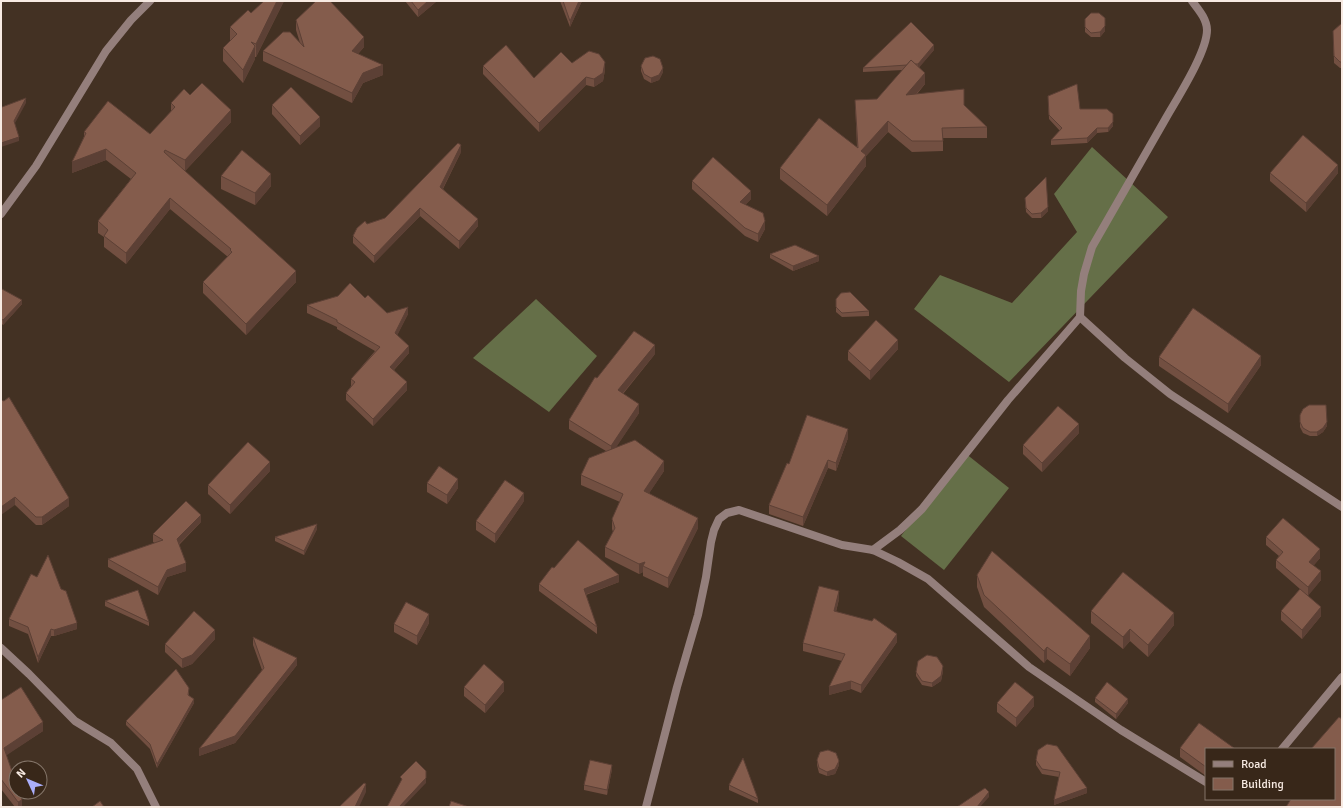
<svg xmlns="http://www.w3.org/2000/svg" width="1343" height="808" font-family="Signika,sans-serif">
	<rect width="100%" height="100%" fill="#433123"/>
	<g fill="#656f48">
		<polygon points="1092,147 1168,217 1009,382 914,309 940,275 1012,303 1077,232 1054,194"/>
		<polygon points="536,299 597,356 549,412 473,358"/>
		<polygon points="965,453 1009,488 944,570 901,536"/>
	</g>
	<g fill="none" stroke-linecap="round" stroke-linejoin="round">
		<g stroke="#947f7c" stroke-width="8">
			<polyline points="1,214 36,166 106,51 131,20 150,1"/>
			<polyline points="1080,317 1125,358 1170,394 1342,507"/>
			<path d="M 873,550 L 900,530 L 922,509 L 1008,400 L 1080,317 L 1081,291 L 1084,274 L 1092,247 C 1117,204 1141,161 1166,118 C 1178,97 1207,52 1207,30 C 1207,19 1198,9 1192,1"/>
			<polyline points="1,648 29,674 75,721 111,743 137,769 156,807"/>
			<polyline points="1282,749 1342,677"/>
			<polyline points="646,807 677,687 698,615 706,577 711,542 714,530 719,519 727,513 739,510 842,545 873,550 898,562 928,579 1029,667 1121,730 1206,782"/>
		</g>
	</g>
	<g fill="#724f41">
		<polygon points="264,1 284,1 256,57 255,57 255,59 243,83 223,61 223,48 231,40 230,40 230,27 251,13"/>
		<polygon points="405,1 437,1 418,17"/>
		<polygon points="560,1 582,1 570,27"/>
		<polygon points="1085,19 1105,31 1100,37 1091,37 1085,32"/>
		<polygon points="296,20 364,47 358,54 383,75 363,83 352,103 263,61 263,51 300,43 296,30"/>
		<polygon points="1342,23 1342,68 1340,68 1334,63 1333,31"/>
		<polygon points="934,50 919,67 925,84 917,94 964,105 987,127 987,138 943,138 943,151 912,152 888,132 866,156 866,166 827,216 780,179 780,168 857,148 855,100 877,99 903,70 863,72 863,68"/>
		<polygon points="572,63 605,70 603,81 594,87 586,85 539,132 483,74 483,66 534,78"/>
		<polygon points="641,66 663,72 659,80 651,83 644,79 641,71"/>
		<polygon points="190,95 231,122 185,171 296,282 246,335 203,293 203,282 228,257 170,209 126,264 104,247 104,237 98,233 98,221 131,179 106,160 72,173 84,137 84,132 150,134 171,112 171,103"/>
		<polygon points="1048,96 1080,109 1113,126 1108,132 1097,133 1087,143 1051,145 1051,140 1060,131 1049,119"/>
		<polygon points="272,105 320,126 300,145 272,114"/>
		<polygon points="461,152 443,189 478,226 459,249 420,216 374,263 353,243 353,236 367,224 385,218"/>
		<polygon points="1270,173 1338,173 1306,212 1270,181"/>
		<polygon points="221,176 271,186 255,205 221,189"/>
		<polygon points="692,181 751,199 745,205 765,229 758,242 745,236 692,189"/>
		<polygon points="1025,198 1048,211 1041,218 1032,218 1026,212"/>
		<polygon points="770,254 819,261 793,271 770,258"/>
		<polygon points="1,290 22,304 3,325 1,323"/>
		<polygon points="365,298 387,313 408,314 397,335 409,353 394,370 407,390 373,426 346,400 346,393 351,386 351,379 375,351 337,329 337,327 307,313 307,305"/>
		<polygon points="836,299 869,311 869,316 842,317 836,312"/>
		<polygon points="898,349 870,380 848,360 848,351"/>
		<polygon points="655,354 623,394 639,413 616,447 664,471 649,493 698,528 668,588 643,576 643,572 639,574 605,557 605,547 613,532 612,529 612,519 620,502 581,485 581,475 606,451 569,429 569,420 597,378"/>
		<polygon points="1159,357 1261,365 1228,413 1159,366"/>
		<polygon points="1,400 69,506 42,525 36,525 15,505"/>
		<polygon points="1300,415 1327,426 1323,432 1317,436 1310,436 1303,433 1300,427"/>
		<polygon points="1079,433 1042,472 1023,454 1023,445"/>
		<polygon points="848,438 836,471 828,468 803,526 769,514 769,505"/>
		<polygon points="270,471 230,514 208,494 208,485"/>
		<polygon points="427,483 458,488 447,504 427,492"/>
		<polygon points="524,501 495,543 476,530 476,521"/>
		<polygon points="201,522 179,545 186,571 167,577 158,595 108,567 108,559 155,543 153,542 153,534"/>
		<polygon points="317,529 304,555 275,541 275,537"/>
		<polygon points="1266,537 1320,558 1313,566 1321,580 1308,595 1321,616 1302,639 1281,620 1281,611 1300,589 1276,568 1276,560 1279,556 1266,545"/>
		<polygon points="554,568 619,582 586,595 597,627 597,634 539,591 539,584"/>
		<polygon points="977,575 1090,648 1070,676 1047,659 1044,663 984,607 977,587"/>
		<polygon points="61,589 77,629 54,636 51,636 38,663 28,634 9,626 9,619"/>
		<polygon points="839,599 836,612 897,642 861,693 851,689 829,695 842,661 803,651 803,643"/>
		<polygon points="105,601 149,622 149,626 105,606"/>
		<polygon points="1091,611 1174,625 1148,657 1130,641 1123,649 1091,623"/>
		<polygon points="429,623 417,645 394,632 394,624"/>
		<polygon points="253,637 297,665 235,743 199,756 262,670 253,645"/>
		<polygon points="215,639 192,664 182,668 165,652 165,644"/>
		<polygon points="943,671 941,681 932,687 922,685 916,676 916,672"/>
		<polygon points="464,687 504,691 485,713 464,696"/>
		<polygon points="189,692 189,696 194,703 157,768 150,749 126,725 126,721"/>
		<polygon points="1095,698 1128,703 1116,719 1095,702"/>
		<polygon points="1,700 43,731 6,755 22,807 15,807 1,789"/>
		<polygon points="997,703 1034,706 1016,727 997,712"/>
		<polygon points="1057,746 1087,793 1054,805 1059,777 1042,774 1036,765 1036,760"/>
		<polygon points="1180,748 1234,749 1206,749 1206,776 1180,757"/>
		<polygon points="817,760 839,765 835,774 827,776 819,773 817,765"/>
		<polygon points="612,769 607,795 584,790 584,785"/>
		<polygon points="729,785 758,799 758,803 729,790"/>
	</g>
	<g fill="#5c4035">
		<polygon points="277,1 284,1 256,57 256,44"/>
		<polygon points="428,1 437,1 418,17 418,10"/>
		<polygon points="579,1 582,1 570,27 570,21"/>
		<polygon points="1105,26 1105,31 1100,37 1100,32"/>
		<polygon points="364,37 364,47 352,61 352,51"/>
		<polygon points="934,45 934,50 918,69 918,64"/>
		<polygon points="255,46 255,59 243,83 243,70"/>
		<polygon points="605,62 605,70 603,81 594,87 594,79"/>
		<polygon points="383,65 383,75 363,83 352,103 352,93 363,73"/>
		<polygon points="663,68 663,72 659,80 651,83 651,78"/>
		<polygon points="925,73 925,84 906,105 906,95"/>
		<polygon points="586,77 586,85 539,132 539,123"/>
		<polygon points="26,98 26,103 14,125 14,121"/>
		<polygon points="231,110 231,122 185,171 185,160"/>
		<polygon points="320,117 320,126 300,145 300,136"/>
		<polygon points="888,121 888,132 866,156 866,166 827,216 827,205 861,151"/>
		<polygon points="1113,122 1113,126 1108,132 1108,128"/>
		<polygon points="1097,128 1097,133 1087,143 1087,138"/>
		<polygon points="19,137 19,141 1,147 1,143"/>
		<polygon points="461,145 461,152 440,194 440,187"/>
		<polygon points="106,149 106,160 72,173 72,162"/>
		<polygon points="1338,165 1338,173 1306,212 1306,203"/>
		<polygon points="271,174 271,186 255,205 255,193"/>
		<polygon points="751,191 751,199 740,210 740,202"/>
		<polygon points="170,198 170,209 126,264 126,253"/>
		<polygon points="1048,207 1048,211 1041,218 1041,213"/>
		<polygon points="420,208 420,216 374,263 374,256"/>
		<polygon points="478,219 478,226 459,249 459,241"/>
		<polygon points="765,221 765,229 758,242 758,234"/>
		<polygon points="819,256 819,261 793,271 793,266"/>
		<polygon points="296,271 296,282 246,335 246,324"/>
		<polygon points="22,300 22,304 3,325 3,320"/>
		<polygon points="408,307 408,314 395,340 395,333"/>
		<polygon points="898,340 898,349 870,380 870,371"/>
		<polygon points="655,345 655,354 618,399 618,390"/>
		<polygon points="409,346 409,353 390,374 390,367"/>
		<polygon points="1261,356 1261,365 1228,413 1228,404"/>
		<polygon points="407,382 407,390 373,426 373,419"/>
		<polygon points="639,404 639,413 611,455 611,446"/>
		<polygon points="1327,422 1327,426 1323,432 1317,436 1317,432"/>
		<polygon points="1079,424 1079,433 1042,472 1042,463"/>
		<polygon points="848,429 848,438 836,471 836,463"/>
		<polygon points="828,460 828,468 803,526 803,517"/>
		<polygon points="664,461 664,471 644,501 644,491"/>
		<polygon points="270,462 270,471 230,514 230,505"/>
		<polygon points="458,479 458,488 447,504 447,495"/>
		<polygon points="524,493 524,501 495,543 495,534"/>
		<polygon points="15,497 15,505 1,515 1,507"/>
		<polygon points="69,498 69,506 42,525 42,517"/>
		<polygon points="201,515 201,522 177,546 177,539"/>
		<polygon points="698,518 698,528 668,588 668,578"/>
		<polygon points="317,524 317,529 304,555 304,551"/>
		<polygon points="2,538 2,546 1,547 1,539"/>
		<polygon points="1320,549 1320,558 1309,571 1309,562"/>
		<polygon points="645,562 643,566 643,572 639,574 639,564"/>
		<polygon points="186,563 186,571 167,577 158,595 158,587 167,570"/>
		<polygon points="1321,571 1321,580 1308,596 1308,587"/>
		<polygon points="619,575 619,582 584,595 584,589"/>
		<polygon points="839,591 839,599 834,619 834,611"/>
		<polygon points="1321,607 1321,616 1302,639 1302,630"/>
		<polygon points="1174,613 1174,625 1148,657 1148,645"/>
		<polygon points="429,614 429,623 417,645 417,636"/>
		<polygon points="77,623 77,629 54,636 54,630"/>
		<polygon points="51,629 51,636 38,663 38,657"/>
		<polygon points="1130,629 1130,641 1123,649 1123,637"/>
		<polygon points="215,630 215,639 192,664 182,668 182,659"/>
		<polygon points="897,634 897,642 861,693 861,685"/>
		<polygon points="1090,636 1090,648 1070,676 1070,664"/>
		<polygon points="1047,647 1047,659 1044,663 1044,651"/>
		<polygon points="297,658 297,665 235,743 199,756 199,749"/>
		<polygon points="943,666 943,671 941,681 932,687 932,683"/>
		<polygon points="851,681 851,689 829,695 829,687"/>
		<polygon points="504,682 504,691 485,713 485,705"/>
		<polygon points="1034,697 1034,706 1016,727 1016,718"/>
		<polygon points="194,699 194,703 157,768 157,764"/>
		<polygon points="1128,699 1128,703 1116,719 1116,714"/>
		<polygon points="43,722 43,731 4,757 4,748"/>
		<polygon points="839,761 839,765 835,774 827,776 827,772"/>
		<polygon points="612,765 612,769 607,795 607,790"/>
		<polygon points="426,778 426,783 403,807 399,807"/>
		<polygon points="366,784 366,792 359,807 355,807"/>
		<polygon points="1087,788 1087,793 1054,805 1054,800"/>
		<polygon points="989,792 989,797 980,807 977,807"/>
		<polygon points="22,800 22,807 18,807 18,802"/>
	</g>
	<g fill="#845c4c" stroke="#5c4035">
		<polygon points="264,1 277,1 256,44 251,42 255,46 243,70 223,48 237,34 230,27 248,10 251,13"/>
		<polygon points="316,1 330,1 364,37 352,51 383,65 363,73 352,93 263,51 283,32 290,32 304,47 296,20"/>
		<polygon points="411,1 428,1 418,10"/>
		<polygon points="563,1 579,1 570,21"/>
		<polygon points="1091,13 1099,13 1105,18 1105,26 1100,32 1091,33 1085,27 1085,19"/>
		<polygon points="911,22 934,45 918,64 915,64 911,60 907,65 863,68"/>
		<polygon points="1342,23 1342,62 1340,62 1334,56 1333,31"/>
		<polygon points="506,45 534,78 561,52 572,63 589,51 599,54 605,62 603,73 594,79 586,77 539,123 483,66"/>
		<polygon points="653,56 660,59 663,68 659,75 651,78 644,74 641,66 645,58"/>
		<polygon points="911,60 925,73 906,95 964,89 964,105 987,127 942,128 943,141 912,141 888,121 861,151 866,155 827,205 780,168 819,118 858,148 855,100 877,99"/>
		<polygon points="202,83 231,110 185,160 165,150 164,152 296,271 246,324 203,282 232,252 230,250 231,249 170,198 126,253 104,236 108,230 98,221 136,173 106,149 72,162 86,133 84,132 108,101 150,134 175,107 171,103 184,89 190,95"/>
		<polygon points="1077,84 1080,109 1107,109 1113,114 1113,122 1108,128 1097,128 1087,138 1051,140 1062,128 1049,115 1048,96"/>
		<polygon points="291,87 320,117 300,136 272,105"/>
		<polygon points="26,98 14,121 19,137 1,143 1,107 2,107"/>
		<polygon points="1303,135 1338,165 1306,203 1270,173"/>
		<polygon points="458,143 461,145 440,187 478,219 459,241 420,208 374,256 353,236 357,228 365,221 367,224 385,218"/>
		<polygon points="242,150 271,174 255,193 221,176"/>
		<polygon points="713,157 751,191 740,202 763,213 765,221 758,234 745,228 692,181"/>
		<polygon points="1046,177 1048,207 1041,213 1032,214 1026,208 1025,198"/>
		<polygon points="795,245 819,256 793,266 770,254"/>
		<polygon points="350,283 365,298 368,295 387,313 408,307 395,333 409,346 390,367 407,382 373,419 346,393 355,382 351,379 380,347 337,322 337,320 307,305 338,296"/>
		<polygon points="2,289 22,300 3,320 1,319 1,290"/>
		<polygon points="850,292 869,311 842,313 836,307 836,299 841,293"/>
		<polygon points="1193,308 1261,356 1228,404 1159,357"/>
		<polygon points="876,320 898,340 870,371 848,351"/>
		<polygon points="634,331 655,345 618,390 639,404 611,446 569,420 595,377 597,378"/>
		<polygon points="9,397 69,498 42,517 36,517 15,497 1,507 1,400 4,401"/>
		<polygon points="1309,405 1326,405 1327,422 1323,428 1317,432 1310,432 1303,428 1300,422 1300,415 1303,409"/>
		<polygon points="1058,406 1079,424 1042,463 1023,445"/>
		<polygon points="807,415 848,429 836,463 828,460 803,517 769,505 787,463 789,464"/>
		<polygon points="635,440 664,461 644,491 698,518 668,578 643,566 645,562 639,564 605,547 615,528 612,519 623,494 581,475 589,458"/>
		<polygon points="248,442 270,462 230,505 208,485"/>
		<polygon points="439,466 458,479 447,495 427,483"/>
		<polygon points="505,480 524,493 495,534 476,521"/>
		<polygon points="186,501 201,515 177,539 186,563 167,570 158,587 108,559 163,540 153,534"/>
		<polygon points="1283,518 1320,549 1309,562 1321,571 1308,587 1276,560 1283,552 1266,537"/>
		<polygon points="317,524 304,551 275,537"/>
		<polygon points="578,540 619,575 584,589 597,627 539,584 552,567 554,568"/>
		<polygon points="992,551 1090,636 1070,664 1047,647 1044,651 984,595 977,575"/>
		<polygon points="48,555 61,589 66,591 77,623 54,630 51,629 38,657 28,627 9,619 31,574 37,577"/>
		<polygon points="1123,572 1174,613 1148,645 1130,629 1123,637 1091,611"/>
		<polygon points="819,586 839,591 834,611 872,621 874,618 897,634 861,685 851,681 829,687 845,654 803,643"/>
		<polygon points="1300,589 1321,607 1302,630 1281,611"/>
		<polygon points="138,590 149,622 105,601"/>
		<polygon points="406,602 429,614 417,636 394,624"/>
		<polygon points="194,611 215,630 192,655 182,659 165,644"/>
		<polygon points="253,637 297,658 235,736 199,749 264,668"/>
		<polygon points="927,655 937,657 943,666 941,676 932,683 922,681 916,672 918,661"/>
		<polygon points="484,664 504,682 485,705 464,687"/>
		<polygon points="176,669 189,688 188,695 194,699 157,764 150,744 126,721"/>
		<polygon points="1015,682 1034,697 1016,718 997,703"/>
		<polygon points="1107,682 1128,699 1116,714 1095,698"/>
		<polygon points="21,687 43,722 4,748 16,783 16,792 19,792 22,800 18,802 1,779 1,700"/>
		<polygon points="1339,717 1342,719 1342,807 1286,807 1291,799 1334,799 1334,749 1311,749"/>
		<polygon points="1199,723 1234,748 1233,749 1206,749 1206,767 1180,748"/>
		<polygon points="1047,744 1057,746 1087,788 1054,800 1060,772 1042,769 1036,760 1038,750"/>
		<polygon points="828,750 836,753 839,761 835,769 827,772 819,768 817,760 820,752"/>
		<polygon points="743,758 758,799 729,785"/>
		<polygon points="590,760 612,765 607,790 584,785"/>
		<polygon points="416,761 426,771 426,778 399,807 387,807 402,779 400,777"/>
		<polygon points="364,783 366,784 355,807 339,807"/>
		<polygon points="985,788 989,792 977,807 957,807"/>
		<polygon points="100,801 104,807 92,807"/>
		<polygon points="451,801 469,807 449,807"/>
	</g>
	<rect width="1343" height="808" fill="none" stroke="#f7eae2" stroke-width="4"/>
	<rect x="1205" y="748" width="130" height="52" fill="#382719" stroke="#847569"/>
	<rect x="1213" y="761" width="20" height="6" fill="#947f7c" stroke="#847569"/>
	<text x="1241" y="768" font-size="12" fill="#f7eae2">Road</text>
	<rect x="1213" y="778" width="20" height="12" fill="#845c4c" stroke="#847569"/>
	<text x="1241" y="788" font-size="12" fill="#f7eae2">Building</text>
	<g transform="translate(28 780) rotate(314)"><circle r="19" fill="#382719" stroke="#847569"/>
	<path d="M0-3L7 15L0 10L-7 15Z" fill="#abaffb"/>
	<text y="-6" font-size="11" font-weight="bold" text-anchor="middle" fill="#f7eae2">N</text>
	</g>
</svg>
